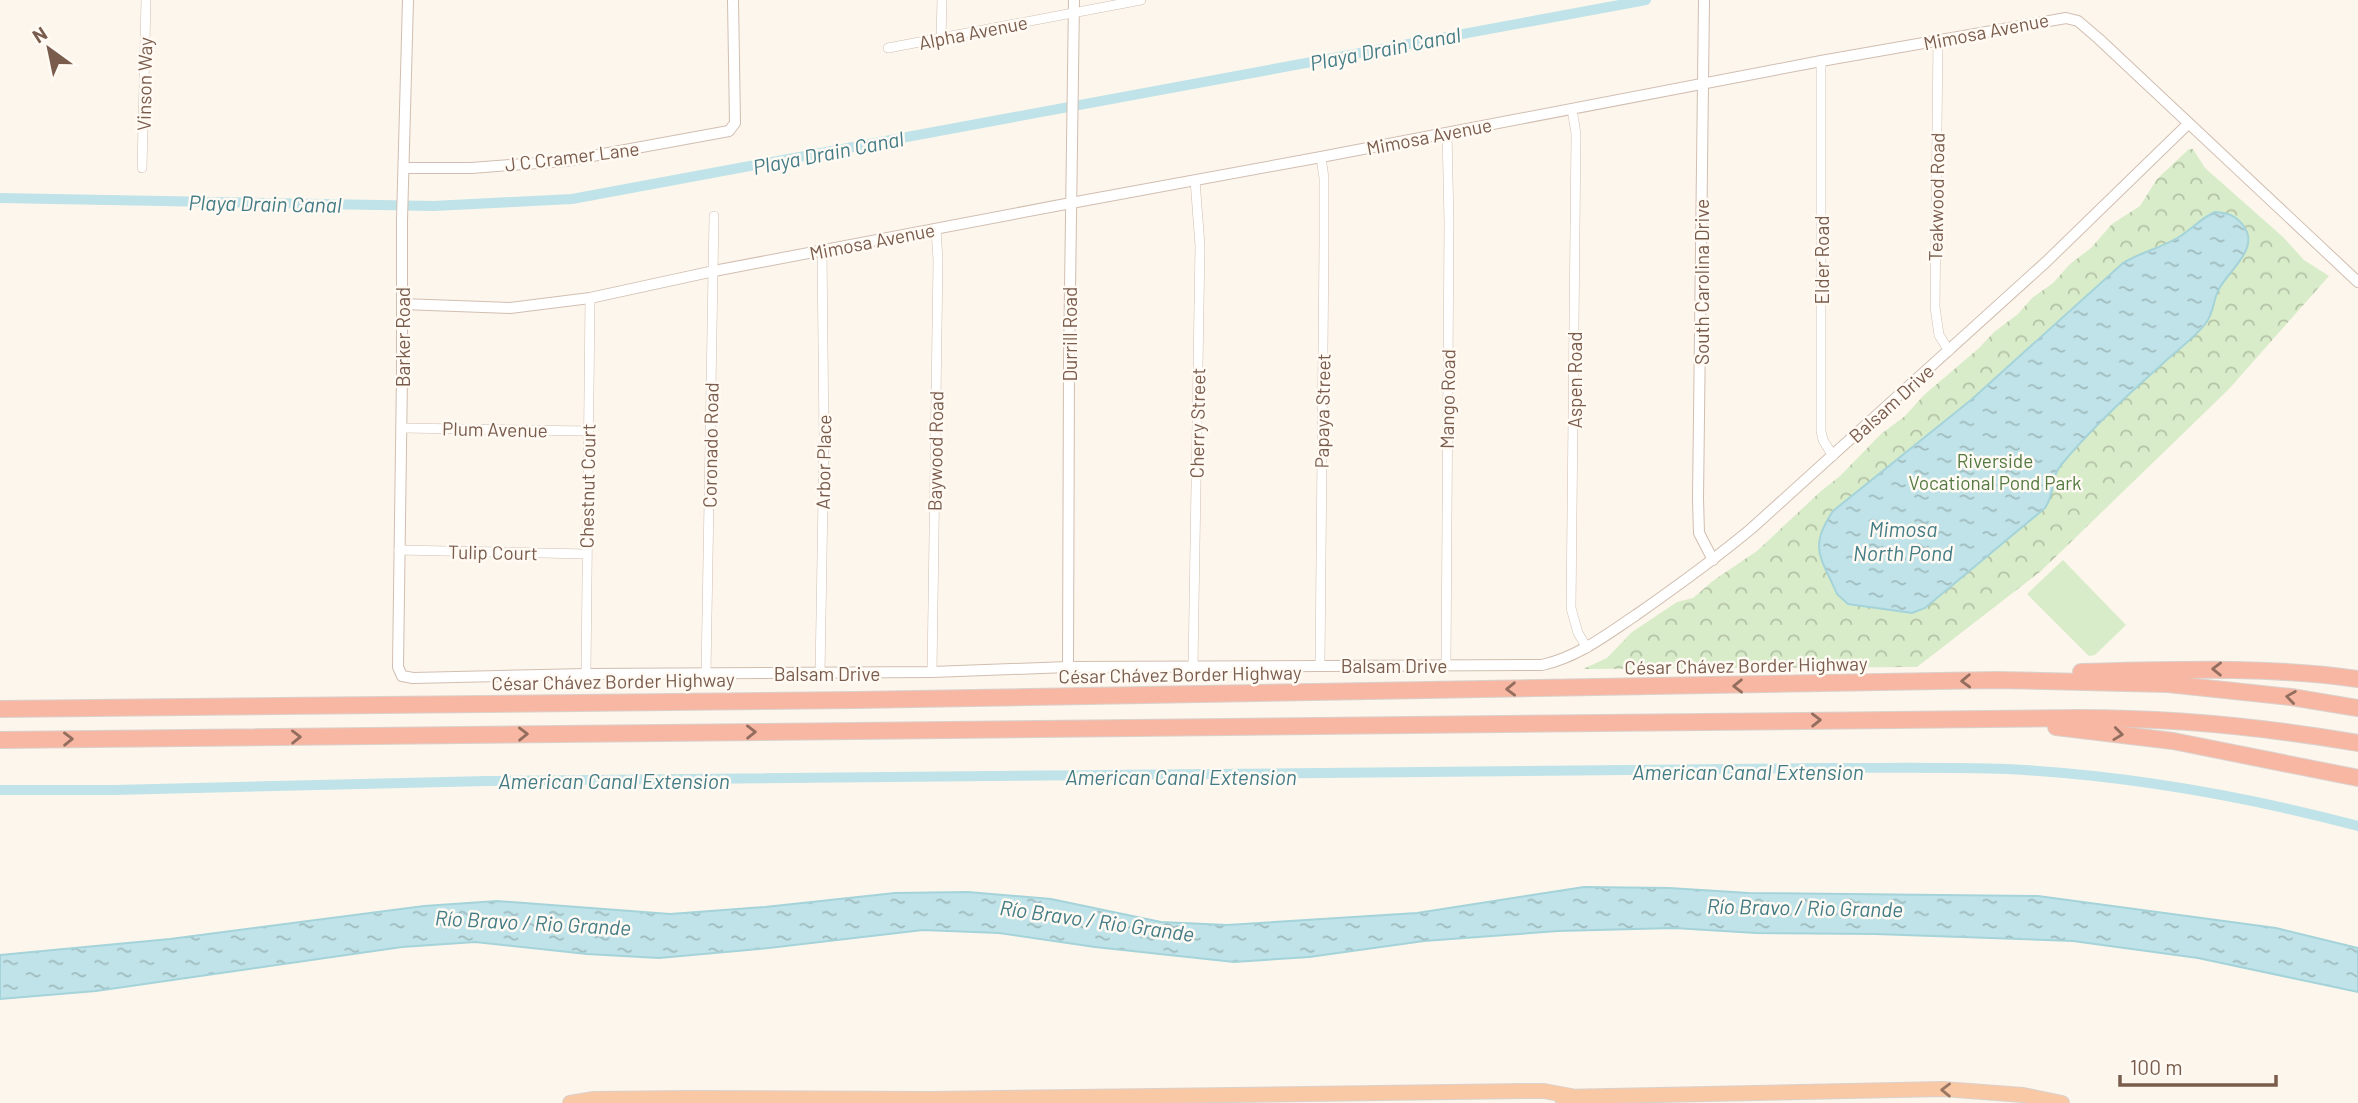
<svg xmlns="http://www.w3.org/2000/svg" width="2358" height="1103" font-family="Barlow,sans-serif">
	<defs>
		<pattern id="forest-crowns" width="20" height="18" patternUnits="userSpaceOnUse" patternTransform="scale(1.75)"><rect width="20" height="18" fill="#d8ecc9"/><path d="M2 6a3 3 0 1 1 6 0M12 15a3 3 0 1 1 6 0" fill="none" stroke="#b4c2a5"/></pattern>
		<pattern id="water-ripples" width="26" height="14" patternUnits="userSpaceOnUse" patternTransform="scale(1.75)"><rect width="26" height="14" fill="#bfe3e8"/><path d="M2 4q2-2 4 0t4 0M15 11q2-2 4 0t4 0" fill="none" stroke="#a0bbbe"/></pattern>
	</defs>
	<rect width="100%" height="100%" fill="#fdf6ec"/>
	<polygon fill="#d8ecc9" points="2063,560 2126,625 2095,655 2089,656 2027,594"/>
	<polygon fill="url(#forest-crowns)" points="2189,149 2193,149 2205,168 2283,237 2304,260 2329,276 2229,389 2041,571 1917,667 1583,669 1607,658 1632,632 1677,602 1693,598 1714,580 1757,551 1820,492 1840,476 1881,434 1905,416 1924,395 1979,348 1994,332 2018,314 2032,298 2053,283 2070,264 2091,248 2112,224 2140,206 2157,179"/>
	<g fill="url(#water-ripples)" stroke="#a5d3da" stroke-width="2">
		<path d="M 2215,212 C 2228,213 2235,215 2243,225 C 2261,248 2229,270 2219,289 C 2213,300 2214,312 2206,323 C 2193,340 2174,352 2159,367 C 2125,397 2090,430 2061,465 C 2050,478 2056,492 2045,508 L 1925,608 L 1912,613 L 1848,604 L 1837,594 C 1821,557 1808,548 1833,511 L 1971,400 L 2123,263 C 2141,252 2161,248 2179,237 C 2192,229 2201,218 2215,212 Z"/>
		<polygon points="1584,887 1669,888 1749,893 2038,896 2276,928 2358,948 2358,992 2198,958 2073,941 1875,934 1756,933 1674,928 1558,931 1424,941 1309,957 1234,962 1095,947 999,933 923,930 759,949 659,958 587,954 475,942 402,947 96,991 0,999 0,955 170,939 424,906 497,901 670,914 765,907 895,893 968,892 1051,899 1161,922 1227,925 1417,913"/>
	</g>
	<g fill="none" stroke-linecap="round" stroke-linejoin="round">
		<g stroke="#bfe3e8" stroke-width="10">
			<polyline points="0,198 433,206 572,199 1646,0"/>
			<path d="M 0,790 L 114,790 L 487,781 L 1827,768 C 1887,768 1947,767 2007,769 C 2125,775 2245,796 2358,826"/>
		</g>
		<defs>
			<g id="minor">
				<polyline points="941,37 942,0"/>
				<polyline points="1938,40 1935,307 1939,335 1949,351"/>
				<polyline points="888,48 1141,0"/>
				<polyline points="1821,61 1821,431 1823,440 1833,456"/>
				<polyline points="1572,109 1576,134 1571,608 1578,633 1587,648"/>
				<polyline points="142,168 146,0"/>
				<polyline points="402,428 588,431"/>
				<polyline points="399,550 586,554"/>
				<polyline points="1320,664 1324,244 1324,178 1321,157"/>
				<polyline points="1446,665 1449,222 1447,133"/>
				<polyline points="1193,666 1200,246 1195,180"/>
				<polyline points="932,672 938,260 936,229"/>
				<polyline points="706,673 714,216"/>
				<polyline points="586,674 590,298"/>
				<polyline points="820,674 824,439 822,251"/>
			</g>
			<g id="tertiary">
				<path d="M 408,0 L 402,220 L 402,374 L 398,667 L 402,676 L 413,678 L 586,674 L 932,672 L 1068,667 L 1542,665 C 1578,657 1606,635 1636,615 C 1676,587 1715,559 1752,528 L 2046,262 L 2188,124"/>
				<polyline points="1704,0 1698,499 1699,533 1713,560"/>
				<polyline points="404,168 471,168 565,161 729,131 735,123 733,0"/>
				<polyline points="402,304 510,308 590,298 714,271 1071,203 1321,157 1821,61 2066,18 2078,21 2099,39 2358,282"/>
				<polyline points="1068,667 1069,363 1074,0"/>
			</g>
			<g id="trunk">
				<polyline points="1561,1097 1943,1089 2023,1095 2062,1103"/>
				<polyline points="570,1103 594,1099 688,1098 931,1099 1524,1091 1544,1091 1571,1096"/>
			</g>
			<g id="motorway">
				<path d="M 2081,672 C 2174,670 2266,666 2358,679"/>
				<polyline points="0,709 856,700 1997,680 2168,684 2291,697 2358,708"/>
				<polyline points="2056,727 2173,741 2358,778"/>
				<path d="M 0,740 L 2079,718 C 2173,718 2265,727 2358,743"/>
			</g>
		</defs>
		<use href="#minor" stroke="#d1beb0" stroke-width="10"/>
		<use href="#tertiary" stroke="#d1beb0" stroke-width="12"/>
		<use href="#trunk" stroke="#dad1cd" stroke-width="16"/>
		<use href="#motorway" stroke="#dad1cd" stroke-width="18"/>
		<use href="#minor" stroke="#fff" stroke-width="9"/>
		<use href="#tertiary" stroke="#fff" stroke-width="10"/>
		<use href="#trunk" stroke="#f9c8a4" stroke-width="14"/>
		<use href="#motorway" stroke="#f7b7a3" stroke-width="16"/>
	</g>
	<defs><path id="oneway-chevron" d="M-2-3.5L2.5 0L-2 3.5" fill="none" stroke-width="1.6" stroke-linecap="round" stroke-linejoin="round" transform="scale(1.75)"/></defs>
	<g stroke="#936e5e">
		<use href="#oneway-chevron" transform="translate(2217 669) rotate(-179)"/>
		<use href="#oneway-chevron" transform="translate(1966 681) rotate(178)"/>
		<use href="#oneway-chevron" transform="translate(1738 686) rotate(179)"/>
		<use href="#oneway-chevron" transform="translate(1511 689) rotate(179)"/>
		<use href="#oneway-chevron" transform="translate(2291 697) rotate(-172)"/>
		<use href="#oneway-chevron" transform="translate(1816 720) rotate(-1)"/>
		<use href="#oneway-chevron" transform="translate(751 732) rotate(-1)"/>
		<use href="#oneway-chevron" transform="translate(523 734) rotate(-1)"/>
		<use href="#oneway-chevron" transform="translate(2118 734) rotate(7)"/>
		<use href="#oneway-chevron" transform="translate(296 737) rotate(-1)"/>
		<use href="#oneway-chevron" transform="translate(68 739) rotate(-1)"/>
	</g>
	<use stroke="#9a7763" href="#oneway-chevron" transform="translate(1946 1090) rotate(-179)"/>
	<g text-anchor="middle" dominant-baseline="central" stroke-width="5" stroke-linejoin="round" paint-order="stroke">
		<g font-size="19" fill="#7a5c4d" stroke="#fffaf3">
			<text transform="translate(1986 31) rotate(-11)">Mimosa Avenue</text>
			<text transform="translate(973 32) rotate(-11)">Alpha Avenue</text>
			<text transform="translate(144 84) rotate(-89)">Vinson Way</text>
			<text transform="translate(1429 136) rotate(-11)">Mimosa Avenue</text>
			<text transform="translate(572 156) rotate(-7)">J C Cramer Lane</text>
			<text transform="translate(1936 197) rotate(-89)">Teakwood Road</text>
			<text transform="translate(872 241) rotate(-11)">Mimosa Avenue</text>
			<text transform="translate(1821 260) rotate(-90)">Elder Road</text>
			<text transform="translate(1701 282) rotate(-90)">South Carolina Drive</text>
			<text transform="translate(1069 334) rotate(-90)">Durrill Road</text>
			<text transform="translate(402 337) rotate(-90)">Barker Road</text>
			<text transform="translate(1574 380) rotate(-90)">Aspen Road</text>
			<text transform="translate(1447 399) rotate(-89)">Mango Road</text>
			<text transform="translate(1891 403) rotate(-42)">Balsam Drive</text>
			<text transform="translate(1322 411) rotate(-89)">Papaya Street</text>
			<text transform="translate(1197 423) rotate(-89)">Cherry Street</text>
			<text transform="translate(495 429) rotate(1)">Plum Avenue</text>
			<text transform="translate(710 445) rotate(-89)">Coronado Road</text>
			<text transform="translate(935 451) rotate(-89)">Baywood Road</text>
			<text transform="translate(823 462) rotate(-89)">Arbor Place</text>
			<text transform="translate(587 486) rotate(-89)">Chestnut Court</text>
			<text transform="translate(493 552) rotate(1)">Tulip Court</text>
			<text x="1394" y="665">Balsam Drive</text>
			<text transform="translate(1746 665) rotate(-1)">César Chávez Border Highway</text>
			<text x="827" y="673">Balsam Drive</text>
			<text transform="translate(1180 674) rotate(-1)">César Chávez Border Highway</text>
			<text transform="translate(613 681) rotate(-1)">César Chávez Border Highway</text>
		</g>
		<g font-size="19" fill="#537a41" stroke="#fffaf3">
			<text x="1995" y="460">Riverside<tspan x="1995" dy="22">Vocational Pond Park</tspan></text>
		</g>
		<g font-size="21" font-style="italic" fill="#437c86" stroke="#fffaf3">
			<text transform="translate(1385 48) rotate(-11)">Playa Drain Canal</text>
			<text transform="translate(828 152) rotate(-11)">Playa Drain Canal</text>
			<text transform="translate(265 203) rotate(1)">Playa Drain Canal</text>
			<text x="1903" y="528">Mimosa<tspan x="1903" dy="24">North Pond</tspan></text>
			<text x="1748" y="771">American Canal Extension</text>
			<text x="1181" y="776">American Canal Extension</text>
			<text x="614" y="780">American Canal Extension</text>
			<text transform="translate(1805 907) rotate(1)">Río Bravo / Rio Grande</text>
			<text transform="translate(1097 920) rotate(8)">Río Bravo / Rio Grande</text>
			<text transform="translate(533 922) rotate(3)">Río Bravo / Rio Grande</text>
		</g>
	</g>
	<g transform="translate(49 49) rotate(327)" stroke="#fffaf3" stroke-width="5" paint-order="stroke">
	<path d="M0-5L12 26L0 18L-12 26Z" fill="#7a5c4d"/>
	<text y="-10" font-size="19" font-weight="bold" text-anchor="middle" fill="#7a5c4d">N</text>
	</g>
	<path d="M2120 1075v10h156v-10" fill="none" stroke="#7a5c4d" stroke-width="3.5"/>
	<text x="2130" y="1075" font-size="21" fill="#7a5c4d" stroke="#fffaf3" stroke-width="5" paint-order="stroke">100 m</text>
</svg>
